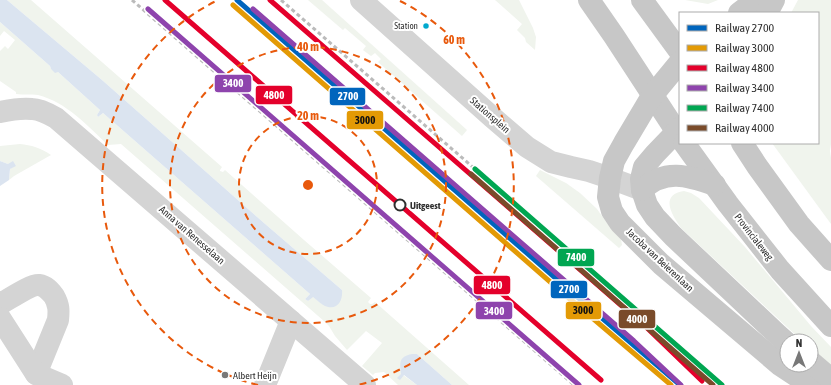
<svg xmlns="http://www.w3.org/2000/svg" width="831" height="385" font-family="'Asap Condensed',sans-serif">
	<rect width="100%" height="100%" fill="#fff"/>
	<g fill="#f0f4ed">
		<path d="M 7,0 L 31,0 L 222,167 L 220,170 L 220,171 L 223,172 L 225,170 L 304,240 L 371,298 L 368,302 L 370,304 L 372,304 L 375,302 L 469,385 L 452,385 L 417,354 L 403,375 L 417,385 L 398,385 L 384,372 L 375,373 L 373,375 L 362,366 L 382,343 L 366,331 L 347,350 L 335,336 L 329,326 L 325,322 L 121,144 L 108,145 C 88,126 66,102 38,95 C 31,94 23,95 16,94 L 16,92 L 0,81 L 0,51 L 5,46 L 8,49 L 15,40 L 4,31 L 0,36 L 0,22 L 50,66 L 51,69 L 58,72 L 100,110 L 97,115 L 98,117 L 103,113 L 310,294 L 305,299 L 308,301 L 312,296 L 322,304 L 342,290 L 264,223 L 102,80 Z"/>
		<polygon points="308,0 322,0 467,130 462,136 378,62 381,59 375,53 371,56 363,50 366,46 345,28 343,30"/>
		<polygon points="495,0 519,0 533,28 536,37 535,50 526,42 525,38 517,30 522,24"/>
		<polygon points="685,0 718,0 708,4"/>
		<polygon points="798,0 831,0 831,144 830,151 831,158 831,224 772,143 818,143 818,13 791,13"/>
		<path d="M 20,144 C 31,145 41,148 51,155 L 14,176 L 9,180 L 10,169 L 16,165 L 8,164 L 0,161 L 0,146 Z"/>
		<polygon points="540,170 566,183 580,193 597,209 607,223 621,239 622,245 619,248 536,176"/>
		<path d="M 684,191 L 691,193 L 699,198 L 745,247 L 811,326 L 831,347 L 831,368 L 811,349 L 811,341 L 802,341 L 681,228 C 672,215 659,195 684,191 Z"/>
	</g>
	<g fill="#dbe4f0">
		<path d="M 0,0 L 7,0 L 102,80 L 264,223 L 342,290 C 343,300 338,311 325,306 C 321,304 317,300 313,297 L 308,301 L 305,299 L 310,294 L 103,113 L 98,117 L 97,115 L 100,110 L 58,72 L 55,73 L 51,69 L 50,66 L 0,22 Z"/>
		<polygon points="0,161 8,164 13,161 16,166 10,169 9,180 0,186"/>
		<path d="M 412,354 L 417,354 L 452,385 L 417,385 L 404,375 L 400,380 L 397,378 L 401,374 C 400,363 398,357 412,354 Z"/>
	</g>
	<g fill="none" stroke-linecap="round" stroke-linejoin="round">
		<g stroke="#d4d4d4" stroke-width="22">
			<polyline points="361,0 492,117 527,147 551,162 571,167 589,171 610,178 642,190"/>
			<path d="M 0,112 C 9,110 22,108 32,109 C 40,109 49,114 56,118 L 365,385"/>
			<path d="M 0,304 C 8,300 31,284 39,285 C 46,286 50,291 54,296 C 59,305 59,310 58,320 L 36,374"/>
			<polyline points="0,318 36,374 62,385"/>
			<polyline points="265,385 291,321"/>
		</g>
		<g stroke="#c7c7c7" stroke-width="22">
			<polyline points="589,0 614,36 680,137"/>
			<polyline points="642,0 680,52"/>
			<polyline points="739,13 756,0"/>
			<polyline points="767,13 774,0"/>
			<polyline points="680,62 652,96 624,143 614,161 610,178 608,197 612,211 620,223 661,264 780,365 810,385"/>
			<polyline points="680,128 655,154 644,167 641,179 642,190 647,205 655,217 673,236 778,335 787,343"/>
			<polyline points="684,143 728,204 780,270 831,326"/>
			<polyline points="742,143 757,166 799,224 831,260"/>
			<path d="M 642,190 C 665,168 688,176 715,185"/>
			<polyline points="811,362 831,379"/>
		</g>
		<g stroke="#bbb" stroke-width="3" stroke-dasharray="4 3" stroke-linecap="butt">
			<polyline points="132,0 574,385"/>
			<polyline points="281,0 475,169"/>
			<polyline points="599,315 671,385"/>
		</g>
		<defs>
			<polyline id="rail-1" points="237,0 560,282 680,385"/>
			<polyline id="rail-2" points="233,5 556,287 671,385"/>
			<g id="rail-3">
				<polyline points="165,0 601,380"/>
				<polyline points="270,0 646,327 702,381"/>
			</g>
			<g id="rail-4">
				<polyline points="148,9 579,385"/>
				<polyline points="253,9 634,341 681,385"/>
			</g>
			<polyline id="rail-5" points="475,169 722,385"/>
			<polyline id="rail-6" points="471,174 713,385"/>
		</defs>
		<use href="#rail-1" stroke="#fff" stroke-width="8"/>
		<use href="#rail-2" stroke="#fff" stroke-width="8"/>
		<use href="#rail-3" stroke="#fff" stroke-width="8"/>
		<use href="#rail-4" stroke="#fff" stroke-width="8"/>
		<use href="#rail-5" stroke="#fff" stroke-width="8"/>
		<use href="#rail-6" stroke="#fff" stroke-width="8"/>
		<use href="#rail-1" stroke="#0065bd" stroke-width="5"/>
		<use href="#rail-2" stroke="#e39a05" stroke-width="5"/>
		<use href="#rail-3" stroke="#e4002b" stroke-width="5"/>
		<use href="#rail-4" stroke="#8e44ad" stroke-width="5"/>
		<use href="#rail-5" stroke="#00a651" stroke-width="5"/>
		<use href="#rail-6" stroke="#7a4b2a" stroke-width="5"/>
	</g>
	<g fill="none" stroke="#e8590c" stroke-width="2" stroke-dasharray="7 5">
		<circle cx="308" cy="185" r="69"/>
		<circle cx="308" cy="185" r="138"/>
		<path d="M258 385A206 206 0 0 1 216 1M400 1A206 206 0 0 1 358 385"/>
	</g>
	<circle fill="#00a9ce" stroke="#fff" stroke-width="1.5" cx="426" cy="26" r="3.5"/>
	<circle fill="#fff" stroke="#2f2f2f" stroke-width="2" cx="400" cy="205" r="5.5"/>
	<circle fill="#787878" stroke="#fff" stroke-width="1.5" cx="225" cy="375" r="4"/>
	<g text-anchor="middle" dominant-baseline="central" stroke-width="4" stroke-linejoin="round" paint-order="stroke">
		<g font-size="9" fill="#2f2f2f" stroke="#fff" text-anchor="end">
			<text x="418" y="26">Station</text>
		</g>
		<g font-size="10" fill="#2f2f2f" stroke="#fff">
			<text transform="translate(490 115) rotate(41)">Stationsplein</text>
			<text transform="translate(192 235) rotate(41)">Anna van Renesselaan</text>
			<text transform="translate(754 237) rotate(52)">Provincialeweg</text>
			<text transform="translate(660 260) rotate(43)">Jacoba van Beierenlaan</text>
		</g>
		<g font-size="10" font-weight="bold" fill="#2f2f2f" stroke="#fff" text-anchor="start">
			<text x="410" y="205">Uitgeest</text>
		</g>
		<g font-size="10" fill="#2f2f2f" stroke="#fff" text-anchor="start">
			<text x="233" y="375">Albert Heijn</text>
		</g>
	</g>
	<circle cx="308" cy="185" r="6" fill="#e8590c" stroke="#fff" stroke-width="2"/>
	<g font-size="12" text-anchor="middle" font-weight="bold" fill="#e8590c" stroke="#fff" stroke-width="4" stroke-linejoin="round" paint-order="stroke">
		<text x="454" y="44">60 m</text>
		<text x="308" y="51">40 m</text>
		<text x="308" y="120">20 m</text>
	</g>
	<g stroke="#fff" stroke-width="1.5">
		<rect x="214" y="74" width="38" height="19" rx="4" fill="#8e44ad"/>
		<rect x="255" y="85" width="38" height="20" rx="4" fill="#e4002b"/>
		<rect x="329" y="87" width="37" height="19" rx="4" fill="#0065bd"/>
		<rect x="346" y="110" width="38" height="20" rx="4" fill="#e39a05"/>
		<rect x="557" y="248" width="38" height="19" rx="4" fill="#00a651"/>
		<rect x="473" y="275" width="38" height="20" rx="4" fill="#e4002b"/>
		<rect x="550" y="280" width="38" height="19" rx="4" fill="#0065bd"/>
		<rect x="565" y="301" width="37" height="19" rx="4" fill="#e39a05"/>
		<rect x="475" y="301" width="38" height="19" rx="4" fill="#8e44ad"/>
		<rect x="618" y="309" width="38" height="20" rx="4" fill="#7a4b2a"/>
	</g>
	<g font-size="11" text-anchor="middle" font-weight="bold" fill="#fff">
		<text x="233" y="87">3400</text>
		<text x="274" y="99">4800</text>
		<text x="348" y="100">2700</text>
		<text x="576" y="261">7400</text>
		<text x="492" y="289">4800</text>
		<text x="569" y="293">2700</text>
		<text x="494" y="315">3400</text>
		<text x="637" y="323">4000</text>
	</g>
	<g font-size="11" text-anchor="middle" font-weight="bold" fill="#111">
		<text x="365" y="124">3000</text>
		<text x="583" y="314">3000</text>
	</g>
	<rect x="679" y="12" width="140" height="132" fill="#ffffff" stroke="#acacac"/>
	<rect x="687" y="25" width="20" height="6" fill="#0065bd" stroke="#acacac"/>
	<text x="715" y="32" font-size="12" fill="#2f2f2f">Railway 2700</text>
	<rect x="687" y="45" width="20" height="6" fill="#e39a05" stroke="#acacac"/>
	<text x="715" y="52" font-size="12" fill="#2f2f2f">Railway 3000</text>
	<rect x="687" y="65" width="20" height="6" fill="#e4002b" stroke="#acacac"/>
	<text x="715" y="72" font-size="12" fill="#2f2f2f">Railway 4800</text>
	<rect x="687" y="85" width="20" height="6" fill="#8e44ad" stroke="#acacac"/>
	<text x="715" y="92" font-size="12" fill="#2f2f2f">Railway 3400</text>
	<rect x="687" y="105" width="20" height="6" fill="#00a651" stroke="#acacac"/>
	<text x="715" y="112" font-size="12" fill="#2f2f2f">Railway 7400</text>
	<rect x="687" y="125" width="20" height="6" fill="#7a4b2a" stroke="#acacac"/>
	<text x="715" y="132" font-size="12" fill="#2f2f2f">Railway 4000</text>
	<g transform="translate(799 353)"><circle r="19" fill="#ffffff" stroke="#acacac"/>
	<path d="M0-3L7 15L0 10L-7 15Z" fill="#787878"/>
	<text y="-6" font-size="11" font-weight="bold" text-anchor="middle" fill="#2f2f2f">N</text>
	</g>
</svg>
